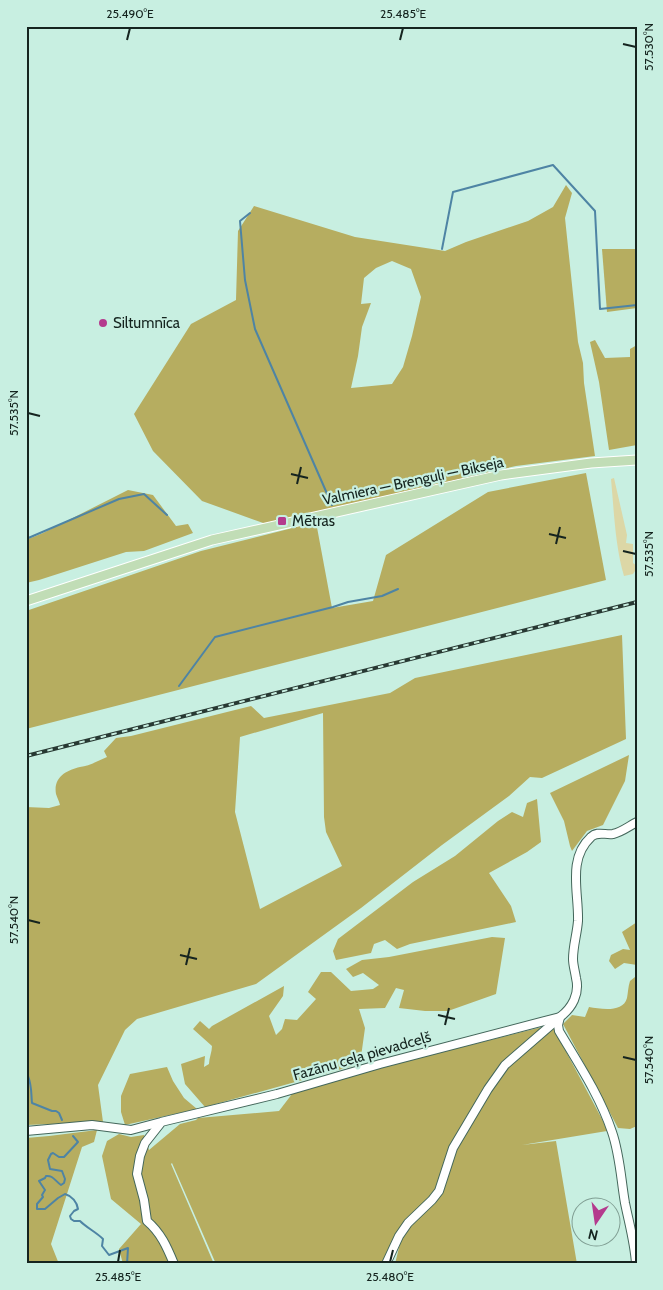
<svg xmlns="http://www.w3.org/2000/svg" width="663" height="1290" font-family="Cabin,sans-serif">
	<rect width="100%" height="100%" fill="#c8efe1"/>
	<path fill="#dcd7a6" d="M 614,478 L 627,535 L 626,543 L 633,544 L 633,563 L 637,566 L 637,568 L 633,574 L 624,576 C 615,545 614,511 611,479 Z"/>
	<g fill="#b6ad60" fill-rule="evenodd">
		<path d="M 566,185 L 572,193 L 565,218 L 578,342 L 583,363 L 584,383 L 595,456 L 516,466 L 266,524 L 202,501 L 153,451 L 134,414 L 191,324 L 236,300 L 238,231 L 254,206 L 355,237 L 445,251 L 466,242 L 528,221 L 553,207 ZM 392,261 L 411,269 L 421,297 L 412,336 L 403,367 L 392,384 L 351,388 L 358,356 L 362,327 L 371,303 L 361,304 L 364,278 L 376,268 Z"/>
		<polygon points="602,249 637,249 637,308 607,312"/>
		<polygon points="595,340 605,358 630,357 630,349 637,345 637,445 609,450 599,382 590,342"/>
		<polygon points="586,473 606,580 26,729 26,611 201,551 316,522 332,608 373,601 386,555 488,492"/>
		<polygon points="128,490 153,495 176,526 188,524 193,533 144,551 126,552 39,580 26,583 26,540 43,533"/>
		<path d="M 622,635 L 626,739 L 542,778 L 530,777 L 509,796 L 442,845 L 361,908 L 256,984 L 137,1019 L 125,1030 L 98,1085 L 103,1122 L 26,1125 L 26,807 L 49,808 L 60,805 C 59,801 57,797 56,794 C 53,777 67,770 80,767 C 89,766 98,761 107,757 L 104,751 L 116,738 L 131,736 L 251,706 L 264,718 L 390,693 L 415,678 ZM 323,713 L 324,817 L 326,832 L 342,866 L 260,909 L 235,812 L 240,737 Z"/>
		<polygon points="629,755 625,781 603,825 587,831 572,851 570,846 564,821 550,793"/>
		<polygon points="537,799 541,842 527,852 489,873 511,906 516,922 410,944 397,949 385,940 374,944 371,953 336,960 333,951 338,939 413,882 455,856 498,821 512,812 523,817 527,803"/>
		<polygon points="637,922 637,965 624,963 615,969 609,961 611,955 623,949 630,950 622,932"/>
		<path d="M 492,937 L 505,938 L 496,994 L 448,1011 L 425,1011 L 399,1008 L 404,990 L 396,988 L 385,1008 L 359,1009 L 365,1028 L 360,1064 L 205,1107 L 185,1084 L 181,1064 L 205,1056 L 204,1067 L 209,1064 C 209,1058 212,1052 212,1046 L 193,1029 L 200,1021 L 209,1029 L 212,1026 L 284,986 L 283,996 L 269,1016 L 276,1035 L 282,1029 L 285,1019 L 297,1020 L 316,999 L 308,992 L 321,972 L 331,972 L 351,991 L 373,989 L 379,985 L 363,973 L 353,977 L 346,969 L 362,960 L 389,957 Z"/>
		<path d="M 635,977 L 637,977 L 637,1126 L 630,1129 L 618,1128 L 563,1024 L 572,1015 L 585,1017 L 589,1007 C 601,1009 623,1013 627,998 C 628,993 628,987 630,981 Z"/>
		<polygon points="542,1027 504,1064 485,1090 436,1191 404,1224 390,1264 216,1264 172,1163 171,1164 214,1264 123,1264 119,1249 141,1224 111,1199 102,1156 107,1141 119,1134 131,1137 144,1135 149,1150 180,1124 196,1120 198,1118 279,1111 292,1094 387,1066"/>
		<polygon points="549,1028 554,1029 603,1121 607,1131 522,1145 556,1141 577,1264 395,1264 401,1239 420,1214 432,1204 458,1143 507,1065"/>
		<polygon points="167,1067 173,1081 184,1098 197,1109 125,1125 121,1112 121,1096 130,1074"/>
		<polygon points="97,1130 94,1142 82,1147 51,1244 59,1264 26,1264 26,1138 49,1136"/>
	</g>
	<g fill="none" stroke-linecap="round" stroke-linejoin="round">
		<g stroke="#4e84a4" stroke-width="2">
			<polyline points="250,213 240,221 245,280 255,329 332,505"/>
			<polyline points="442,249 453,192 553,165 595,211 600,309 637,305"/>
			<polyline points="26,539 119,499 144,494 167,515"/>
			<polyline points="179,686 215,637 333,607 348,602 382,596 398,589"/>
			<path d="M 26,1077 L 28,1076 C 32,1086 31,1094 32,1103 L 52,1111 L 56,1111 L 59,1113 L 62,1120"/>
			<path d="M 73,1136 L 78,1142 L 64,1157 L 59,1157 L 53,1153 L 51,1154 L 48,1160 L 50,1169 L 62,1171 L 65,1179 L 64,1183 L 61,1185 C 55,1181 53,1175 46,1176 L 45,1178 L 39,1181 L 45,1190 L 42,1195 L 43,1197 L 37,1204 L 37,1209 L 45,1209 L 58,1198 L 65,1194 C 72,1196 77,1202 78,1209 L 74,1211 L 70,1216 L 71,1219 L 74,1221 L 80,1221 C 87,1228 96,1232 103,1239 L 102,1246 L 109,1255 L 128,1248 L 127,1264"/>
		</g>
		<defs>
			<g id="minor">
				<path d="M 560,1017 L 558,1025 L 559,1031 C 578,1063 600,1096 612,1132 C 620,1155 621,1180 625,1203 C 629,1223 635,1244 636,1264"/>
				<path d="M 160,1124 L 145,1143 L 140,1156 L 137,1174 L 144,1200 L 147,1221 C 161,1233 167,1247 174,1264"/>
				<path d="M 26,1131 L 92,1125 L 131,1130 L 161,1122 L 277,1094 L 380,1064 L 560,1017 C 572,1008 580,994 576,978 C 575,971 573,965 573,959 C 573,946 577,934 578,921 C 579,893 567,859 591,837 C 597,831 605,835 613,834 C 622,832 629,826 637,822"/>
				<polyline points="386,1264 399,1236 408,1223 432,1200 439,1191 453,1148 488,1089 505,1065 558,1019"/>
			</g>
			<polyline id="major" points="26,601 212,540 501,475 591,463 637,460"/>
		</defs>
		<use href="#minor" stroke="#44675b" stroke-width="10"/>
		<use href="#major" stroke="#fff" stroke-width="11"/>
		<use href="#minor" stroke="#fff" stroke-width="8"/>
		<use href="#major" stroke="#c1ddb6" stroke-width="9"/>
		<defs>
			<polyline id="rail" points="26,756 637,602"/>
		</defs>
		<use href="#rail" stroke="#283933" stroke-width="4"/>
		<use href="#rail" stroke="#c8efe1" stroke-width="2" stroke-dasharray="5.5" stroke-linecap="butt"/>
	</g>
	<path fill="none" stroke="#15241f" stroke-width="2" d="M 127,40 L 130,28M 400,40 L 403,28M 623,44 L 636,47M 28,413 L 40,416M 291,474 L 308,478M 297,484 L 301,467M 549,534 L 566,538M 556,544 L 560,527M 623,551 L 636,554M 28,920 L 40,923M 180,955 L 197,959M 186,965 L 190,948M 438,1015 L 455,1019M 445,1025 L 449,1008M 623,1057 L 636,1060M 118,1262 L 120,1250M 390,1262 L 393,1250"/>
	<g fill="#b43a8d" stroke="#c8efe1" stroke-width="2">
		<circle cx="103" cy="323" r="5"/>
		<rect x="277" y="516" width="10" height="10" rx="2.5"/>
	</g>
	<g text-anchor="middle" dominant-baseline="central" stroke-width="4.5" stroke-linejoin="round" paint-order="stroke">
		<g font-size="15" fill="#15241f" stroke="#c8efe1" text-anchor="start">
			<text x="113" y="323">Siltumnīca</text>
			<text x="292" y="521">Mētras</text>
		</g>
		<g font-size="15" fill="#15241f" stroke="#c8efe1">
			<text transform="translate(413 481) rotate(-12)">Valmiera — Brenguļi — Bikseja</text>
			<text transform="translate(362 1056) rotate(-16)">Fazānu ceļa pievadceļš</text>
		</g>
	</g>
	<rect width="663" height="1290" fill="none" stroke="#c8efe1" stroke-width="55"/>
	<g transform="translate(596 1222) rotate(193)"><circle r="24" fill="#c8efe1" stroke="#809e93"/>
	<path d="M0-4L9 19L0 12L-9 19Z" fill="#b43a8d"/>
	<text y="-8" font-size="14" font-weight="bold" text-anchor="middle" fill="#15241f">N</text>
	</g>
	<rect x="28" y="28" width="608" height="1234" fill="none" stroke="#15241f" stroke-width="2"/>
	<g font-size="12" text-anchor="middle" fill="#15241f">
		<text x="130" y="18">25.490°E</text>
		<text x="403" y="18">25.485°E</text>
		<text transform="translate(649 47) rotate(-90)" y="4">57.530°N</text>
		<text transform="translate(14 413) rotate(-90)" y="4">57.535°N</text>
		<text transform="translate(649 554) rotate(-90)" y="4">57.535°N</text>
		<text transform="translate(14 920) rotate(-90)" y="4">57.540°N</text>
		<text transform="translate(649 1060) rotate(-90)" y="4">57.540°N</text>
		<text x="118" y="1281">25.485°E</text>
		<text x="390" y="1281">25.480°E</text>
	</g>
</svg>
